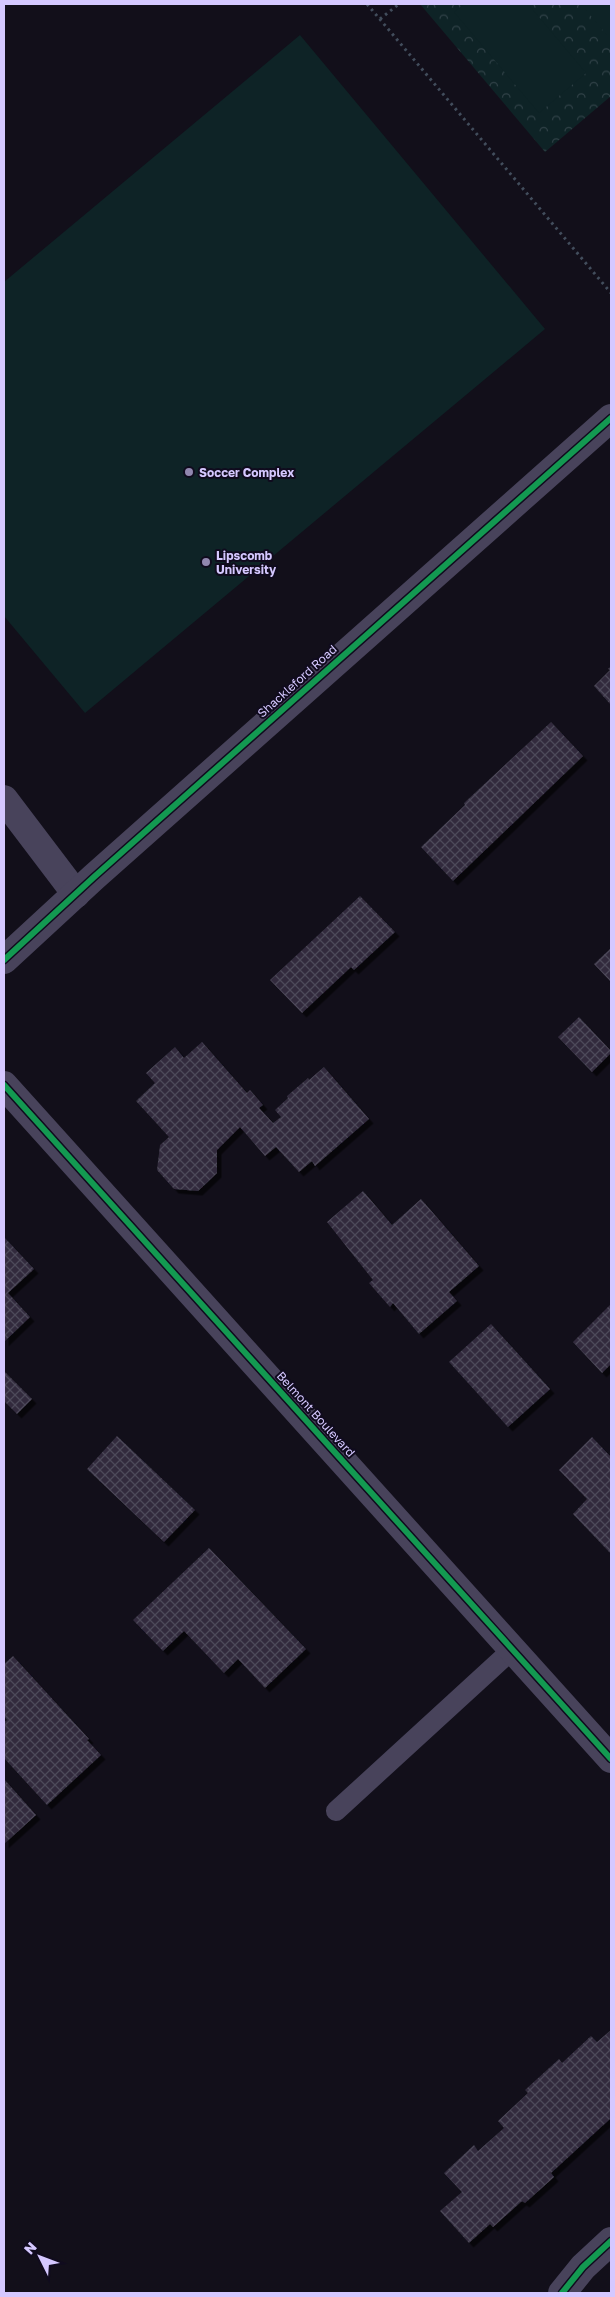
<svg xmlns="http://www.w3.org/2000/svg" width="615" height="2297" font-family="'Golos Text',sans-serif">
	<defs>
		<pattern id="park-crowns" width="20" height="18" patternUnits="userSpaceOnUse" patternTransform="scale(1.25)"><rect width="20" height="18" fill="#0e2326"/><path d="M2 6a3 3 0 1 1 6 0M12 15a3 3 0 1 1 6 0" fill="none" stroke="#304147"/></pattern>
		<pattern id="building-cross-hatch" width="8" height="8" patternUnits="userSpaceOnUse" patternTransform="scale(1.25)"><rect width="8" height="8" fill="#312c3d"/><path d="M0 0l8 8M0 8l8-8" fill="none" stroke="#4e495a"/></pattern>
		<filter id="shadow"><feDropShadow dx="4.5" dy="4.5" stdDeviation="0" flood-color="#0009"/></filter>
	</defs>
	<rect width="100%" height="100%" fill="#120f1a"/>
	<polygon fill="url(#park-crowns)" points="420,4 611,4 611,96 545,152"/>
	<g fill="#0e2326">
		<polygon points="464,4 528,4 586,73 539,113 454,12"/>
		<polygon points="581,4 611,4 611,40"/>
		<polygon points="300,35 545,329 85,713 4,616 4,282"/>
	</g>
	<g fill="url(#building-cross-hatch)" filter="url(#shadow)">
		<polygon points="611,666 611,705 594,686 610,670 608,669"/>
		<polygon points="551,722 583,756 453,881 421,847 465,805 464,803"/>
		<polygon points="360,896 395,932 354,970 351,967 302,1013 270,980"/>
		<polygon points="611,948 611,982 594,964"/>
		<polygon points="579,1017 611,1051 611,1053 592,1072 558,1037"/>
		<polygon points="202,1042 247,1093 250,1090 263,1105 259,1108 273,1123 281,1117 275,1110 288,1098 287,1096 308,1078 309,1080 324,1067 369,1119 315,1166 312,1161 299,1172 276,1147 265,1156 240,1127 217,1150 217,1173 198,1191 174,1189 157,1170 160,1145 169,1137 136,1101 155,1083 146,1073 175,1047 184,1058"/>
		<polygon points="363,1191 392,1225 421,1199 479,1266 449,1292 457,1301 419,1334 393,1303 390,1307 369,1283 373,1280 327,1222"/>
		<polygon points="4,1237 34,1269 8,1293 30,1317 4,1342"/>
		<polygon points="611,1304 611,1364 602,1373 573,1342"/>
		<polygon points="491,1324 550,1389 508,1427 449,1362"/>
		<polygon points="4,1371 32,1399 17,1414 4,1401"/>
		<polygon points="117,1436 195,1510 164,1542 87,1469"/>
		<polygon points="592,1437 611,1457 611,1554 573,1514 587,1499 559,1470"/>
		<polygon points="209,1548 306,1649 265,1688 238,1659 224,1673 184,1631 163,1651 133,1620"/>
		<polygon points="13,1656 89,1739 87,1740 101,1755 47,1805 4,1758 4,1722 7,1720 4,1716 4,1664"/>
		<polygon points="4,1779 36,1815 4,1844"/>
		<polygon points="611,2030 611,2118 551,2173 554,2177 525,2203 522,2201 493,2227 490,2224 469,2243 440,2211 462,2192 444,2173 474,2145 478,2151 504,2128 498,2121 528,2093 525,2090 559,2059 562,2063 591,2036 597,2042"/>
	</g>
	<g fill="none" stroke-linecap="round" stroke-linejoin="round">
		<g stroke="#424d5c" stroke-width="3" stroke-dasharray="2.5 4" stroke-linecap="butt">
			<polyline points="367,4 611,293"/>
			<polyline points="380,19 399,4"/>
		</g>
		<polyline stroke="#48435b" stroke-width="20" points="336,1811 513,1649"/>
		<g stroke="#48435b" stroke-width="28">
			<polyline points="4,1085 611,1759"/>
			<polyline points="562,2293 583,2267 611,2241"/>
		</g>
		<g stroke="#48435b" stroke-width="28">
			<polyline points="4,799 76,894"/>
			<polyline points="4,960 94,877 611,418"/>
		</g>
		<defs>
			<g id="cycleway">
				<polyline points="4,960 94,877 611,418"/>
				<polyline points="4,1085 611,1759"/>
				<polyline points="562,2293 583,2267 611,2241"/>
			</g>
		</defs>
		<use href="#cycleway" stroke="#100b1e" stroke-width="9"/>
		<use href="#cycleway" stroke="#139951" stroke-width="6"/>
	</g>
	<g fill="#9187af" stroke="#100b1e" stroke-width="2">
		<circle cx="189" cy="472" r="5"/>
		<circle cx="206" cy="562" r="5"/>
	</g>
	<g text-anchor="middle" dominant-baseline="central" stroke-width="4" stroke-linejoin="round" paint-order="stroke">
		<g font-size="12" font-weight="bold" fill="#d5c8ff" stroke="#100b1e" text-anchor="start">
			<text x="199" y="472">Soccer Complex</text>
			<text x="216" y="555">Lipscomb<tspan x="216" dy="14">University</tspan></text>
		</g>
		<g font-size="12" fill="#d5c8ff" stroke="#100b1e">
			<text transform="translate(297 681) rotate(-42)">Shackleford Road</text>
			<text transform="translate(316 1414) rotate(48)">Belmont Boulevard</text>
		</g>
	</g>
	<rect width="615" height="2297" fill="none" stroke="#d5c8ff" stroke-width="10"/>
	<g transform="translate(40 2257) rotate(312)" stroke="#100b1e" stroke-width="4" paint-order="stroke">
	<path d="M0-4L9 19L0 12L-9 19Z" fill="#d5c8ff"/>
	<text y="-8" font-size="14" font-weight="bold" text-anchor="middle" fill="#d5c8ff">N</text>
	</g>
</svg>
